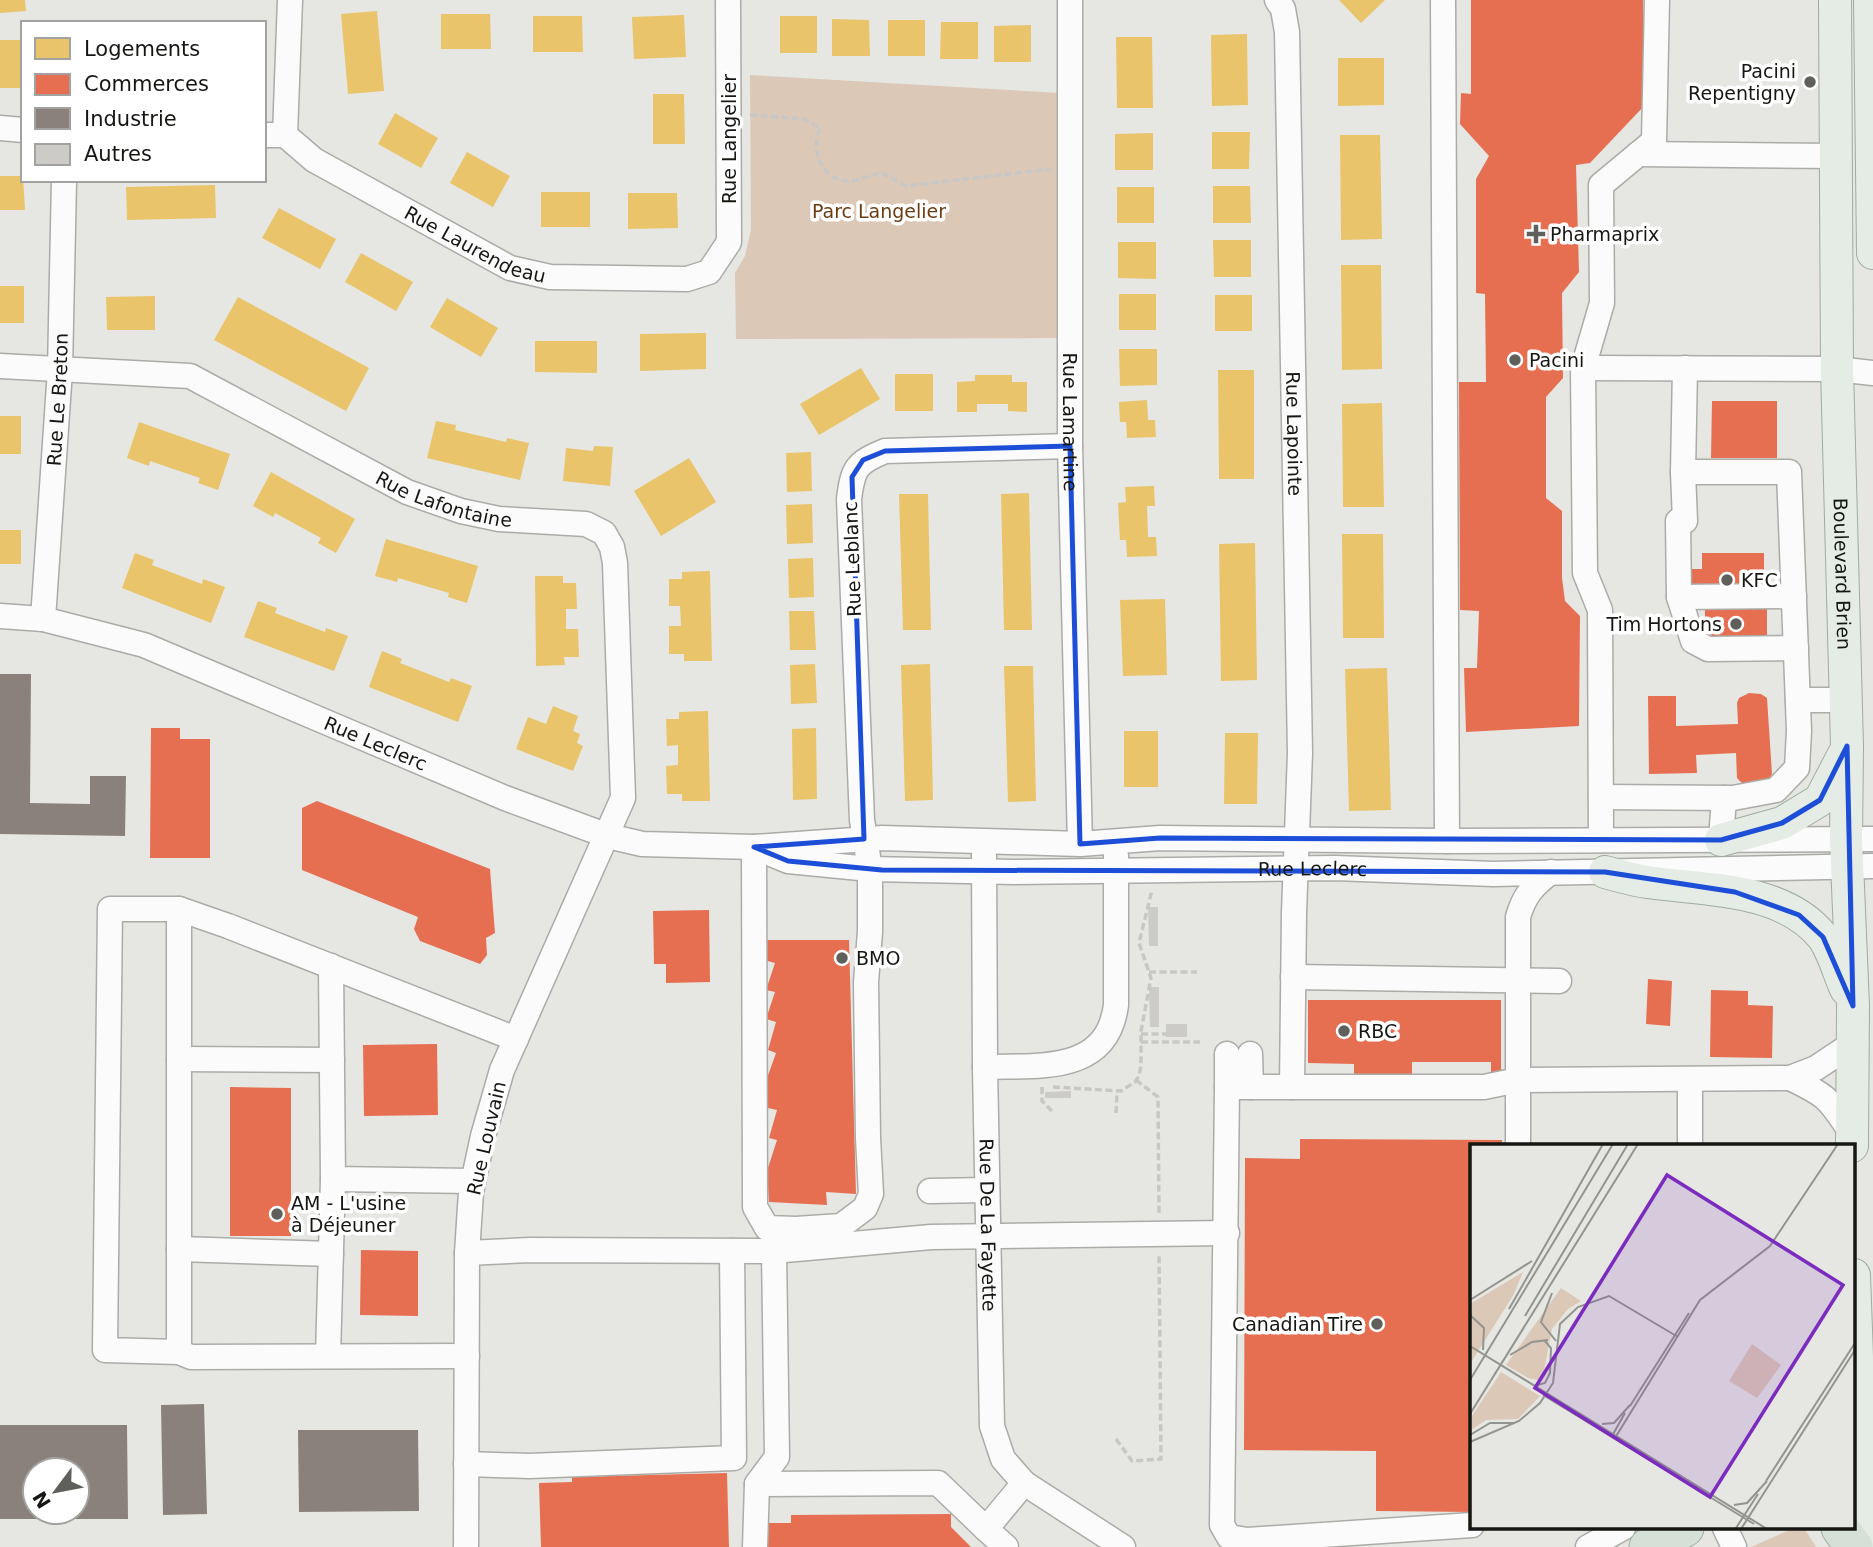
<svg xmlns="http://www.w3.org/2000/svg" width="1873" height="1547" font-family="'DejaVu Sans',sans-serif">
	<rect width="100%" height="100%" fill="#e6e7e2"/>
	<g fill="#dcc8b7">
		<polygon points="750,75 1059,93 1062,338 736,339 735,273 745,256 751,230"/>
		<polygon points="1794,1528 1804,1528 1816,1547 1751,1547"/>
	</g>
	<g fill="#e9c46a">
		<polygon points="0,0 25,0 26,11 0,13"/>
		<polygon points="1339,0 1385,0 1361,23"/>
		<polygon points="377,11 384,91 348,94 341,14"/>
		<polygon points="441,14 490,14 491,49 441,49"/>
		<polygon points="684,15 686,57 634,59 632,17"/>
		<polygon points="533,16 582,16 583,52 533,52"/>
		<rect x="780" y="16" width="37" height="37"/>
		<polygon points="832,19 869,20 870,56 832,56"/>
		<rect x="888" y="20" width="37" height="36"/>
		<polygon points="941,22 978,22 978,59 940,59"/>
		<polygon points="1031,25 1031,62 994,62 994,26"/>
		<polygon points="1247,34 1248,105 1212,106 1211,35"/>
		<polygon points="1116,37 1152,37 1153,108 1117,108"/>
		<rect x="0" y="40" width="20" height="48"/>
		<polygon points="1338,58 1384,58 1384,105 1338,106"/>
		<polygon points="653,94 684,94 685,144 653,144"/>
		<polygon points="395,113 438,138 421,168 378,144"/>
		<polygon points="1212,132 1250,132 1249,169 1212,169"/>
		<polygon points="1153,133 1153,170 1115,170 1115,134"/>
		<polygon points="1340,135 1380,135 1382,239 1341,240"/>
		<polygon points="467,152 510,176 493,207 450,183"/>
		<polygon points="0,176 23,176 25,210 0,210"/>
		<polygon points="215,185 216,218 127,220 126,187"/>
		<polygon points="1213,186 1250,186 1251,223 1213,223"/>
		<rect x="1117" y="187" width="37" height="36"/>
		<rect x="541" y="192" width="49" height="35"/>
		<polygon points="628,193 677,193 678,228 628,229"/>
		<polygon points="279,208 336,239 320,269 262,238"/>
		<polygon points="1213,240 1251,240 1251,277 1214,277"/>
		<polygon points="1118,242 1156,242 1156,279 1118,278"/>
		<polygon points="361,253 413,282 396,311 345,282"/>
		<polygon points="1341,265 1381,265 1382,369 1342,370"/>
		<rect x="0" y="286" width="24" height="37"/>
		<rect x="1119" y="294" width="37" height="36"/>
		<rect x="1215" y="295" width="37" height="36"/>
		<polygon points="155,296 155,330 107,330 106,297"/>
		<polygon points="238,297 369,368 346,411 214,340"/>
		<polygon points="447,298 498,328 481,357 430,327"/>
		<polygon points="706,333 706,369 640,371 640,334"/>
		<polygon points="535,341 597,341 597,373 535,372"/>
		<polygon points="1119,349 1157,349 1157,385 1120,386"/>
		<polygon points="861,368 880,399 819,435 800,404"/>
		<polygon points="1218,370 1254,370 1254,479 1219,479"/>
		<rect x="895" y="374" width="38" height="37"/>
		<polygon points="975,375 1012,375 1012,382 1027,382 1027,412 1008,411 1008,404 977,404 977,412 957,412 957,382 975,381"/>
		<polygon points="1147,400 1148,420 1155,420 1156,437 1127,438 1126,422 1120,422 1119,402"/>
		<polygon points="1382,403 1384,507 1343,507 1342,404"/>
		<rect x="0" y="416" width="21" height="38"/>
		<polygon points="436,421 456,425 455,430 506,442 507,438 529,443 520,480 427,458"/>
		<polygon points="139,422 230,454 218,490 198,483 200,478 150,461 149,466 127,458"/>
		<polygon points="594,446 613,447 610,486 563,481 566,448 593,451"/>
		<polygon points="811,452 812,491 787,492 786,453"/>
		<polygon points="689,458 716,502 661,536 634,491"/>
		<polygon points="271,472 355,519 336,553 318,543 321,538 275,513 273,517 253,506"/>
		<polygon points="1154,486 1155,506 1147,506 1148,537 1156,537 1157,556 1127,557 1126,540 1120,540 1118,503 1126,502 1125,487"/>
		<polygon points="1029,493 1032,630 1004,630 1001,494"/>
		<polygon points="899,494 928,494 931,630 903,630"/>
		<polygon points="812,504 813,543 787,544 786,505"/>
		<rect x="0" y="530" width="21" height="34"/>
		<polygon points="1342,534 1383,534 1384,638 1343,638"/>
		<polygon points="386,539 478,566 467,603 448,597 449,593 398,578 397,582 375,576"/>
		<polygon points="1255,543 1257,680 1221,681 1219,544"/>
		<polygon points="135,553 154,560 152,565 202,584 203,579 225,587 211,623 122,588"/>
		<polygon points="813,558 814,597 789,598 788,559"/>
		<polygon points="710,571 712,661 684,661 684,654 669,654 669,626 681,626 680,606 669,606 669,579 682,579 682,572"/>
		<polygon points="535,576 563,576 563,583 576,583 577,609 566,609 566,629 578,629 579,657 564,657 565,665 536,666"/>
		<polygon points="1165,599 1167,675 1123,676 1120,600"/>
		<polygon points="258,601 277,608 275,613 325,632 326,628 348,636 334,671 244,637"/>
		<polygon points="789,611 814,611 816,650 790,650"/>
		<polygon points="382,651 402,659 400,663 449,682 451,678 472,686 458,722 369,687"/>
		<polygon points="815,664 817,703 791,704 790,665"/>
		<polygon points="930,664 933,800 905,801 901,665"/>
		<polygon points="1004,666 1033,666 1036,801 1008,802"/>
		<polygon points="1387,668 1391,810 1349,811 1345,669"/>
		<polygon points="553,706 578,716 573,731 580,734 577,743 583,746 573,771 516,749 528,717 546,724"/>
		<polygon points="708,711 710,801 682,801 682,794 667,794 666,766 678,765 678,745 667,746 666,719 679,719 679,712"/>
		<polygon points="816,728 817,799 793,800 792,729"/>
		<rect x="1124" y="731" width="34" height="56"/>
		<polygon points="1225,733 1258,733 1257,804 1224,804"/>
	</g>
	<g fill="#e76f51">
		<polygon points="1471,0 1643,0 1645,105 1590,163 1576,165 1579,272 1562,293 1563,378 1546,397 1546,498 1562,511 1562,578 1565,601 1580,616 1579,726 1466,732 1464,668 1477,668 1479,611 1460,610 1459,382 1486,382 1485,294 1476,293 1476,179 1489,156 1460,124 1461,93 1471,94"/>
		<polygon points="1712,401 1777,401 1777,458 1711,458"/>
		<polygon points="1702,553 1764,553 1764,590 1691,591 1690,569 1702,569"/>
		<polygon points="1767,606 1767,642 1705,642 1705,607"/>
		<polygon points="1749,693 1761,694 1767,698 1772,774 1769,779 1743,784 1737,778 1736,753 1696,755 1697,773 1649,774 1648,696 1676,696 1676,726 1738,724 1737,703 1739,698"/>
		<polygon points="151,728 180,728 180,739 210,739 210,858 150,858"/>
		<polygon points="317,801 490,869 495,933 486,938 487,955 480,964 420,941 414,929 418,917 302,870 302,808"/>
		<polygon points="709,910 710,982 666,983 666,964 654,964 653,911"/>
		<polygon points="765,940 849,940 856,1194 826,1192 827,1205 769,1202 767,1171 777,1140 769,1138 777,1110 768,1108 766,1081 776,1053 768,1050 776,1022 766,1019 775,992 766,990 775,963 764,960"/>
		<polygon points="1648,979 1672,981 1670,1026 1646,1024"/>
		<polygon points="1711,990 1748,991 1748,1005 1773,1006 1772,1058 1710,1057"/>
		<polygon points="1308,1000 1501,1000 1501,1073 1491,1073 1491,1062 1412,1062 1412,1074 1354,1074 1354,1064 1308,1063"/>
		<polygon points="437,1044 438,1115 364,1116 363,1045"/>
		<polygon points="230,1087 291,1088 291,1236 230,1236"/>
		<polygon points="1300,1139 1502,1140 1502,1146 1472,1146 1472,1512 1376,1511 1376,1451 1244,1450 1245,1158 1300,1159"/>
		<polygon points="361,1250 418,1251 418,1316 360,1315"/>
		<polygon points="727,1473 729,1547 541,1547 539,1483 572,1482 572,1477"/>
		<polygon points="951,1514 951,1527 971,1547 768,1547 768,1523 791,1523 791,1515"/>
	</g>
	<g fill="#8a817c" fill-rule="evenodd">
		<polygon points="0,674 31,674 30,803 90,804 90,776 126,776 125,836 0,834"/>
		<polygon points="204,1404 207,1514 163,1515 161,1405"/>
		<path d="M 0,1425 L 127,1425 L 128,1519 L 0,1519 ZM 35,1470 L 77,1470 L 77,1512 L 35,1512 Z"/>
		<polygon points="298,1430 418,1430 419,1511 299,1512"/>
	</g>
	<g fill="#cccbc7">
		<polygon points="1148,907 1158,907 1158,946 1149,946"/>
		<polygon points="1149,987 1159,987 1159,1027 1150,1027"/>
		<rect x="1166" y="1024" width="21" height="13"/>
		<polygon points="1071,1091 1071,1098 1045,1098 1045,1092"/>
	</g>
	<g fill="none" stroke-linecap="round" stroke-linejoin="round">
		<defs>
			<g id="minor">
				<path id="s1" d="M 1070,0 L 1070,446 L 1080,844"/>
				<path id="s2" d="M 1277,0 L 1283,9 L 1287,32 L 1300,753 L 1294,913 L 1292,1087"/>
				<polyline points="1443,0 1447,841"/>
				<polyline points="0,128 23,130"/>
				<path id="s3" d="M 264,135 L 285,135 L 314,160 L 510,268 L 550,277 L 687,279 L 709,272 L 729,242 L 728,0"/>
				<polyline points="285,135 290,0"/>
				<polyline points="1638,154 1836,156"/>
				<path id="s4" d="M 0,366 L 190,376 L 407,492 L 461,511 L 499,519 L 586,524 L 604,533 L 612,547 L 615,563 L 623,798 L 502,1070 L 483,1136 L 471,1192 L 467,1253 L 466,1547"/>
				<polyline points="1583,368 1837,369 1873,373"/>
				<polyline points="1685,368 1683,472 1685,521"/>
				<polyline points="1678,521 1679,597 1693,641 1708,649 1796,648"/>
				<polyline points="1679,597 1794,596"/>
				<path id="s5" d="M 0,616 L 43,619 L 144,645 L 505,798 L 608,836 L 642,844 L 754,847 L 882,838 L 1080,844 L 1160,838 L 1447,841 L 1873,839"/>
				<path id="s6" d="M 43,619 L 60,370 L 64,180"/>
				<polyline points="1798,700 1846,700"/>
				<polyline points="1601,797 1733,798 1776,790 1797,768 1799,731 1789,472 1683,472"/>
				<polyline points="1601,840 1600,610 1585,573 1583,368 1602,303 1601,185 1654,141 1657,0"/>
				<polyline points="1721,840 1724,798"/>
				<path d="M 754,847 L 755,1207 L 767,1228 L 796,1229 L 841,1226 L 865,1208 L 871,1194 L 868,1138 L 866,982 L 870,932 L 870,869 L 862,820 L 849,499 C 853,468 856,463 885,451 L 1070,446"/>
				<path id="s7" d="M 764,851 L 788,861 L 870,869 L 1014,872 L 1335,868 L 1493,874 L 1873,866"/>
				<path id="s8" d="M 984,856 L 985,1067 L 992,1426 L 1003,1459 L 1024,1483 L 1123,1547"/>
				<polyline points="331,966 333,1179 473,1181"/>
				<polyline points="1293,977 1559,981"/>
				<polyline points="1250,1054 1251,1087"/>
				<polyline points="179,1059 332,1060"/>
				<path d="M 985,1067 C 1038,1065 1107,1075 1116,1005 L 1116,856"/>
				<path d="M 1790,1078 C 1828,1096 1829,1099 1852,1134"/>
				<polyline points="1227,1087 1227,1054"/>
				<path d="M 1518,1146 L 1518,917 C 1524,896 1533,885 1551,872"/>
				<polyline points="1690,1146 1690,1079"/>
				<polyline points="930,1191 987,1190"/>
				<polyline points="179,1249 331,1254"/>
				<polyline points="467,1253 530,1250 774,1251 931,1237 1227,1233"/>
				<polyline points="179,1352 179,909"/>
				<polyline points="328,1356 333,1179"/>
				<polyline points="467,1356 191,1357 179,1352 105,1350 110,909 179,909 228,926 516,1039"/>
				<polyline points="466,1464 529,1466 734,1458 732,1251"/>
				<polyline points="757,1484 938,1483 986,1529"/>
				<polyline points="1472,1525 1247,1540 1229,1537 1222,1525 1227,1087 1484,1087 1518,1080 1790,1078 1816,1068 1852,1044"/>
				<polyline points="1725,1528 1734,1547"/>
				<polyline points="755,1547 757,1484 777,1457 774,1251"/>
				<polyline points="1006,1547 986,1529 1024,1483"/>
				<polyline points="1588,1547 1623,1528"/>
			</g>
			<g id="major">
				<path id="s9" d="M 1835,0 L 1837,369 L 1847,746 L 1846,839 L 1853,1006 L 1852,1146"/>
				<polyline points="1870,0 1873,253"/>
				<polyline points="1721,840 1782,823 1820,800 1844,754"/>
				<path d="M 1605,872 C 1619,876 1633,880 1647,882 C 1703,890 1782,887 1822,936 C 1832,948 1839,974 1846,989"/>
				<polyline points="1854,1275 1864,1547"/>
			</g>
			<g id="highway">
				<polyline points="1840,1528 1854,1547"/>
				<polyline points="1648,1547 1685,1528"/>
			</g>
		</defs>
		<use href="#minor" stroke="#abaca8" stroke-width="27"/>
		<use href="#major" stroke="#9fac9f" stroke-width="34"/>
		<use href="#highway" stroke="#9fac9f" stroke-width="39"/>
		<g stroke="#c7c7c5" stroke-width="3.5" stroke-dasharray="7 3.5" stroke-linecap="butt">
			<path d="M 750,115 L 804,119 L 820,128 C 810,151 821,181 850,181 C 861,181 871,174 882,173 L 906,186 L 1051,169"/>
			<polyline points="1149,972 1197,972"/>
			<polyline points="1141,1034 1166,1034"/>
			<polyline points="1141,1042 1200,1042"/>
			<polyline points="1136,1080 1158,1097 1159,1213"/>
			<polyline points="1042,1087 1042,1101 1054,1113"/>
			<polyline points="1053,1087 1121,1091 1135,1082 1139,1076 1141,1066 1141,1031 1151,978 1139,943 1152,890"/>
			<polyline points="1116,1113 1117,1092"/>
			<polyline points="1116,1439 1132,1461 1161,1459 1159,1253"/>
		</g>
		<use href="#minor" stroke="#fbfbfb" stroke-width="24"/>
		<use href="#major" stroke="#e4ece5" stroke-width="32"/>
		<use href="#highway" stroke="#d5e1d6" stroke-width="37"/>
	</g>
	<path fill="none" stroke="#1d4ed8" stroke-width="5" stroke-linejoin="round" d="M 1070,446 L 1080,844 L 1160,838 L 1721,840 L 1782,823 L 1820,800 L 1847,746 L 1853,1006 L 1823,937 L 1799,915 L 1735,892 L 1605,872 L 882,870 L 788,861 L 754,847 L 864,839 L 852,477 L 863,460 L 885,451 Z"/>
	<g fill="#5f605b" stroke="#fff" stroke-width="2.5">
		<circle cx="1810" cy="82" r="7"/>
		<path d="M1532.5 223.5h7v7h7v7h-7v7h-7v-7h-7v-7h7z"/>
		<circle cx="1515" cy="360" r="7"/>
		<circle cx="1727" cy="580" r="7"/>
		<circle cx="1736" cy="624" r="7"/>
		<circle cx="842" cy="958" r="7"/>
		<circle cx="1344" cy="1031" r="7"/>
		<circle cx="277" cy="1214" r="7"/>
		<circle cx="1377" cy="1324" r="7"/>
	</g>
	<g text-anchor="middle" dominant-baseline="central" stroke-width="7" stroke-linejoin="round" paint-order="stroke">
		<g font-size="19" fill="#161713" stroke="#fff" text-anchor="start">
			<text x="1796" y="71" text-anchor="end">Pacini<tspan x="1796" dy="22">Repentigny</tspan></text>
			<text x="1550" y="234">Pharmaprix</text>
			<text x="1529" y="360">Pacini</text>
			<text x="1741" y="580">KFC</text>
			<text x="1722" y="624" text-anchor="end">Tim Hortons</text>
			<text x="856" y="958">BMO</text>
			<text x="1358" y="1031">RBC</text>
			<text x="291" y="1203">AM - L'usine<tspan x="291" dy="22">à Déjeuner</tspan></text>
			<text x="1363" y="1324" text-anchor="end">Canadian Tire</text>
		</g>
		<g font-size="19" fill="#161713" stroke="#fff">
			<text transform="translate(729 139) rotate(-90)">Rue Langelier</text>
			<text stroke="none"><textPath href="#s3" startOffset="242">Rue Laurendeau</textPath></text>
			<text stroke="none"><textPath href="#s6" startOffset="220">Rue Le Breton</textPath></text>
			<text stroke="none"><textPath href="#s1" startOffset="422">Rue Lamartine</textPath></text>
			<text stroke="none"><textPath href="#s2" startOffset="436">Rue Lapointe</textPath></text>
			<text stroke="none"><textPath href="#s4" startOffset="474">Rue Lafontaine</textPath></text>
			<text transform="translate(852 559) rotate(-92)">Rue Leblanc</text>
			<text stroke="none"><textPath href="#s9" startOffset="574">Boulevard Brien</textPath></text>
			<text stroke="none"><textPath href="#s5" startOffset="399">Rue Leclerc</textPath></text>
			<text stroke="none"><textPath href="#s7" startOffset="551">Rue Leclerc</textPath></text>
			<text transform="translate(486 1138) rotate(-77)">Rue Louvain</text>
			<text stroke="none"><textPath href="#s8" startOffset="369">Rue De La Fayette</textPath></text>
		</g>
		<g font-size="19" fill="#6c3c10" stroke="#fff">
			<text x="879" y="211">Parc Langelier</text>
		</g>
	</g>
	<g transform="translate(1470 1144)">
		<rect width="385" height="385" fill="#e6e7e2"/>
		<path d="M 53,128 L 44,150 L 0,220 L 0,160 ZM 91,144 L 111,157 L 98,165 L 82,185 L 72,237 L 58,234 L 36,221 ZM 282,200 L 311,221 L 287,254 L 259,237 ZM 31,228 L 70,252 L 48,275 L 16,276 L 0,287 L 0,275 Z" fill="#dcc8b7"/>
		<path fill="none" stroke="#93948f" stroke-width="2" d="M 82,149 L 71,178 L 86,197M 0,156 L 62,117M 39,165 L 133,0M 0,171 L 14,184 L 13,206M 55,172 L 158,0M 0,202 L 297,385M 40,211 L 62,198 L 78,196M 0,236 L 143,0M 64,242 L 75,239 L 80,229 L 81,204 L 74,196M 73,251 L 284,380M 160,262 L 219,169M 0,270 L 168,0M 132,280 L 144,279 L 160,261M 0,291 L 20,279 L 45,279M 142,292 L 155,269M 145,294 L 230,156 L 300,102 L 368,0M 0,298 L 49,277 L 70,259 L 83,239 L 90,180 L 108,163 L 139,152 L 208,193M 296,337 L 385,199M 264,361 L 277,359 L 297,337M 266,384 L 288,350M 271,385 L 385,206"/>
		<path fill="#7b2cbf" fill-opacity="0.15" stroke="#7b2cbf" stroke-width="3.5" d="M 197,31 L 373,141 L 240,353 L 65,244 Z"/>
		<rect width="385" height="385" fill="none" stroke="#161713" stroke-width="3.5"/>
	</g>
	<rect x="21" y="21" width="245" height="161" fill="#ffffff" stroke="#a2a2a1" stroke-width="2"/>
	<rect x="35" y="38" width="35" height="21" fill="#e9c46a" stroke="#a2a2a1" stroke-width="2"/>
	<text x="84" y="56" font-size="21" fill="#161713">Logements</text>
	<rect x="35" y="74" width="35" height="21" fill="#e76f51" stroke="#a2a2a1" stroke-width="2"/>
	<text x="84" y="91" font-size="21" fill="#161713">Commerces</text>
	<rect x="35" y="108" width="35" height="21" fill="#8a817c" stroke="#a2a2a1" stroke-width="2"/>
	<text x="84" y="126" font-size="21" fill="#161713">Industrie</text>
	<rect x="35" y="144" width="35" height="21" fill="#cccbc7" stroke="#a2a2a1" stroke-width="2"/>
	<text x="84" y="161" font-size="21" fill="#161713">Autres</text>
	<g transform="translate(56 1491) rotate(238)"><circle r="33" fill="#ffffff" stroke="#a2a2a1" stroke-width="2"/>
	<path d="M0-5L12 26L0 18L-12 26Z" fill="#5f605b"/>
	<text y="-10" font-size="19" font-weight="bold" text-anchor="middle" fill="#161713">N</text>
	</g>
</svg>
